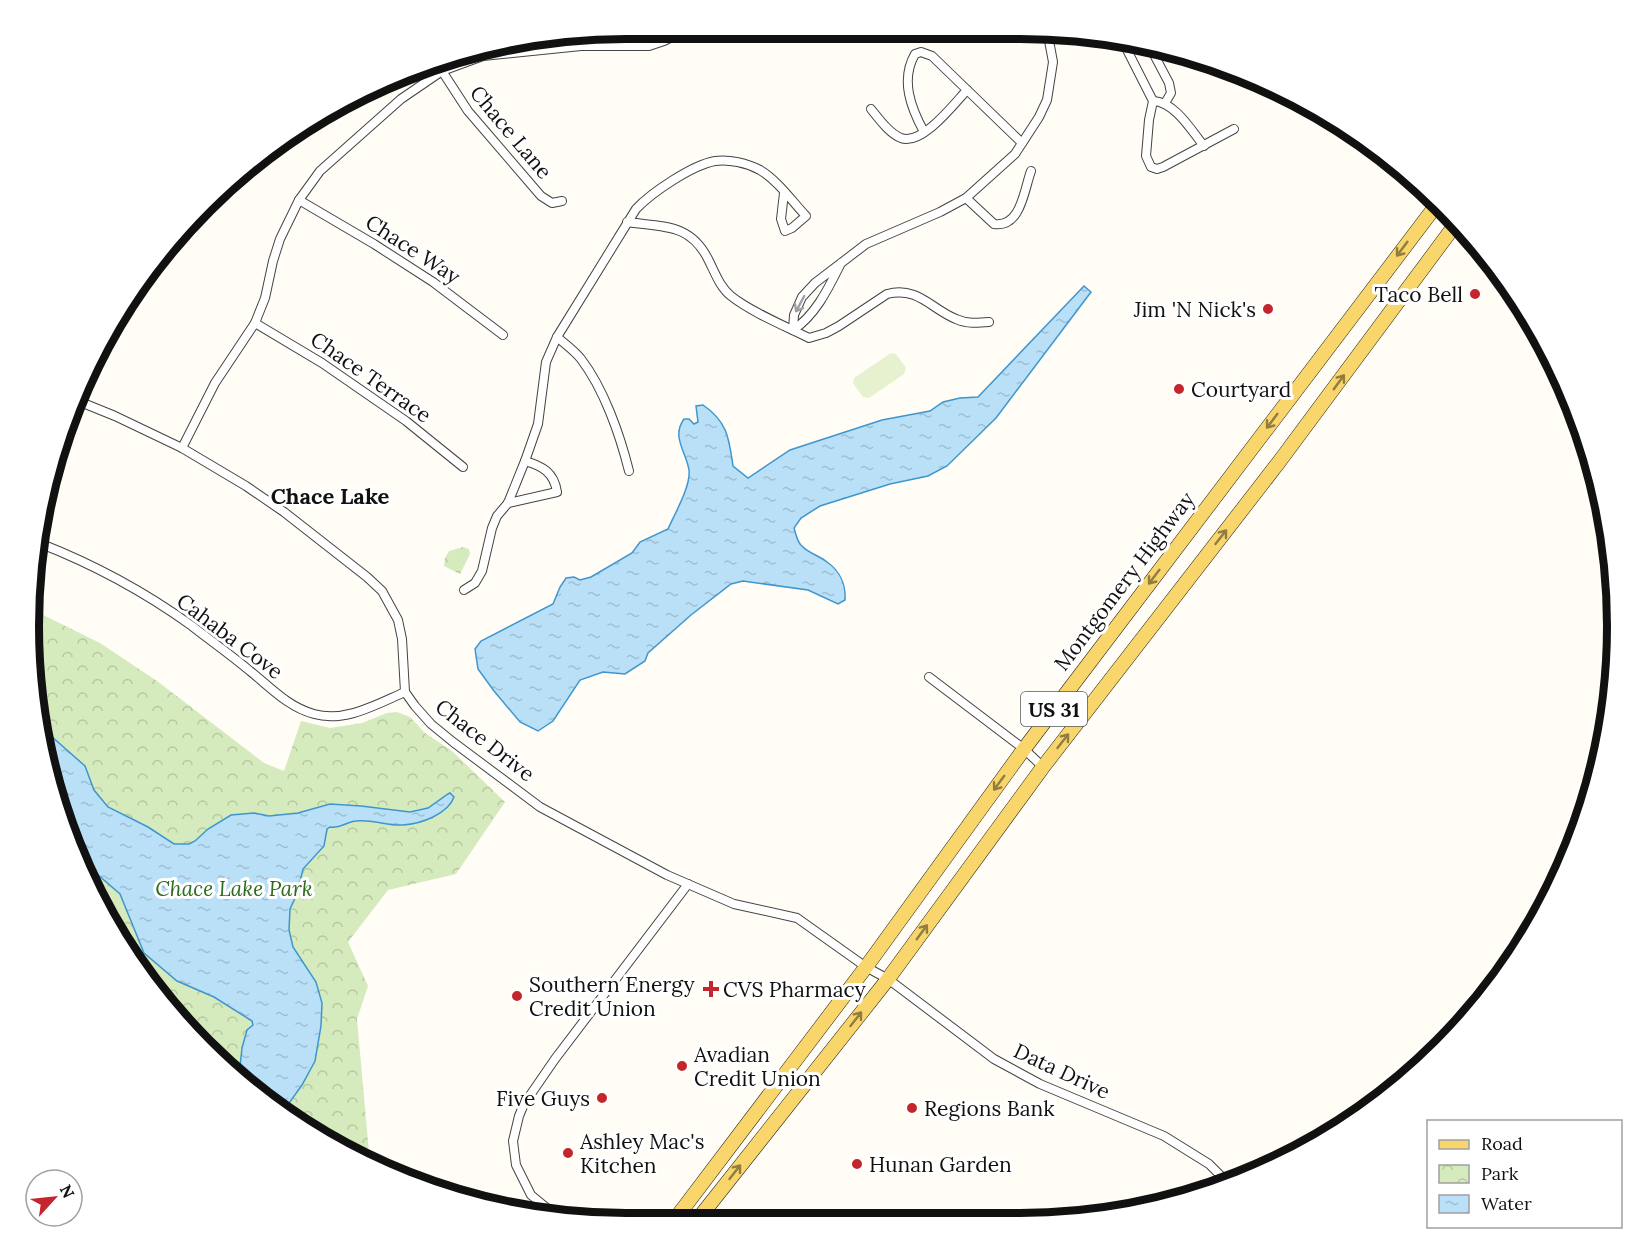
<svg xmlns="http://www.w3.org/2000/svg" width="1646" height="1252" font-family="Lora,serif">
	<defs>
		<pattern id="park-crowns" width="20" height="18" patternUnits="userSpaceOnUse" patternTransform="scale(1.5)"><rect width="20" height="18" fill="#d5ebbd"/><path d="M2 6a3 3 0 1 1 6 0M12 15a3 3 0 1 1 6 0" fill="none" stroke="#b6c8a1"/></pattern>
		<pattern id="water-ripples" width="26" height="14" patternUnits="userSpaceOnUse" patternTransform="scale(1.5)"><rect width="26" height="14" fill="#b9e0f7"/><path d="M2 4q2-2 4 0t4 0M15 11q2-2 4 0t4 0" fill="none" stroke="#9ebfd3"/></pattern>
	</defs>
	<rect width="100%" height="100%" fill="#fffdf5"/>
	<g fill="url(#park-crowns)">
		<polygon points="463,547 469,549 470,554 460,574 444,566 445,558 449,551"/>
		<polygon points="31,609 100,643 157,681 264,763 284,771 301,721 330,728 362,723 387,713 397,712 410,717 425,733 452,751 505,802 456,874 388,890 348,942 368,986 357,1019 370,1164 294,1123 204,1049 129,958 74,855 49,781 29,626"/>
	</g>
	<polygon fill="#e6f2cf" points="891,353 896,354 906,368 904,374 869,398 863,397 853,383 854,378"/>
	<g fill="url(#water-ripples)" stroke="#3f96cf" stroke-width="1.5">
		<path d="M 1084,286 L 1091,292 L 996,418 L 947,466 L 928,476 L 890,484 L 820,506 L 801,518 L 794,528 C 796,534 797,542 802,546 C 808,553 820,556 827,562 C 840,571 846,585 845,600 L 838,604 L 808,590 L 743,581 L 731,584 L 691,615 L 648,653 L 645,661 L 625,674 L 603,672 L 580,680 L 553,721 L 538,731 L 520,722 L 494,691 L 478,669 L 475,649 L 481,641 L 553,604 L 560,587 L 566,578 L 574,577 L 580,580 L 591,577 L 632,553 L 640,542 L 668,529 C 675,513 691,486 689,470 C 686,451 671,437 684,419 L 689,419 L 694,424 L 698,422 L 696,406 L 703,405 C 728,422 729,439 733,466 L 748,478 L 790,450 L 882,420 L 930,411 L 943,402 L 960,398 L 978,397 Z"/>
		<path d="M 42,728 L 85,766 L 94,790 L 108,807 L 148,827 L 174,844 L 189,844 L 195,841 L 208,829 L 231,815 L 254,813 L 269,816 L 298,813 L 330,804 L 361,806 L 410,812 L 428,808 L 448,794 L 450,793 L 454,797 C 448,814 421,824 403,825 C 388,826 372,819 356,821 C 346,822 340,829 330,827 L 327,829 L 324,846 L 303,869 L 297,894 L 290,909 L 289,930 L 293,947 L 316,982 L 322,1003 L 321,1026 L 315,1061 L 302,1085 L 282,1113 L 242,1080 L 240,1067 L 242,1048 L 247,1030 L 253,1025 L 252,1021 L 214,997 L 177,981 L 144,953 L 120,894 L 74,854 L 49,781 Z"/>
	</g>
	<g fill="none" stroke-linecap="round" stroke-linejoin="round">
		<defs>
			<g id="street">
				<polyline points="1122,40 1153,101 1149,120 1146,156 1151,167 1157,169 1163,167 1234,129"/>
				<polyline points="1149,45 1169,83 1171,93 1165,103"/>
				<polyline points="442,71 468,111 541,196 552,203 562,201"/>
				<path d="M 1153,101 C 1175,102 1191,130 1204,146"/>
				<path d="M 871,109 C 879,119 889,133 901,138 C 922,146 954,104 967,90"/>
				<path d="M 924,132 C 911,108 900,80 915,54 L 921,52 L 932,56 L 1022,143"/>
				<path d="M 966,198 L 994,224 C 1021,228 1024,190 1031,171"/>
				<polyline points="299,200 374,244 433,282 503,335"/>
				<path d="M 627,222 C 663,227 691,223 709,261 C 715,273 720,287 731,296 C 751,312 785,326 809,338 L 826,333 L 839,326 L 887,294 C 918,286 931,309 956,319 C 967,324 978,323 989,322"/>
				<path d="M 841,263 C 829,287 816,315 793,330 L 794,315 L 802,297 L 815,283 L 866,244 L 940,212 L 966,198 L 1015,154 L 1039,117 L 1047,100 L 1053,62 L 1047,30"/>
				<polyline points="255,323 322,363 406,421 463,467"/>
				<path d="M 557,337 C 565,344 575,351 581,359 C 604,389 620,435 629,471"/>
				<polyline points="78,401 115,416 182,448 246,486 284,512 367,577 382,591 398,620 402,639 405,692 415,706 431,724 453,742 540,807 667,875 734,904 797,918 866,967 888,979 994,1059 1040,1084 1164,1136 1209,1164 1229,1184"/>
				<polyline points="182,448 215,383 255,323 265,298 273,261 280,239 299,200 320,171 401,99 442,71 483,56 581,46 649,46 664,41 688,29"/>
				<path d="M 508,503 L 557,492 C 554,472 542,466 525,461"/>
				<path d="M 39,543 C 93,564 145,592 192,626 C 211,641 231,655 250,671 C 270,687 288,707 314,714 C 345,723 377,704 405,692"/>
				<path d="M 464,590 L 475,583 L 482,571 L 492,528 L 497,516 L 508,503 L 525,461 L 538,424 L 546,362 L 557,337 L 636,209 C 651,193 692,165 715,161 C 729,159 747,163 760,170 C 778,181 792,201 806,216 L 792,228 L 785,231 L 781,219 L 784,193"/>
				<polyline points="929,677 1024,749 1043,767"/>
				<polyline points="559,1218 531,1195 516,1165 513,1141 519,1116 524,1104 555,1059 688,884"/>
			</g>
			<g id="primary">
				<polyline points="676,1218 866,967 1024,749 1438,203"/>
				<polyline points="699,1218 888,979 1043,767 1279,462 1458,221"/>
			</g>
		</defs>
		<use href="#street" stroke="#444" stroke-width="10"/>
		<use href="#primary" stroke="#222" stroke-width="15"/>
		<use href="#street" stroke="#fff" stroke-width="8"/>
		<use href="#primary" stroke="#f9d66b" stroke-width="14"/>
	</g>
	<defs><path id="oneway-shaft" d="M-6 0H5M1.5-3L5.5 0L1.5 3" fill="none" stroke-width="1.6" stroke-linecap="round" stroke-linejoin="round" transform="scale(1.5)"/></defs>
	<g stroke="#917d42">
		<use href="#oneway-shaft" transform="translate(1402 249) rotate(127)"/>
		<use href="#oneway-shaft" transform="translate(1339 382) rotate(-54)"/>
		<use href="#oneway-shaft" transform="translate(1272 421) rotate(127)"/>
		<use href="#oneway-shaft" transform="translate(1221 537) rotate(-52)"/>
		<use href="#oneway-shaft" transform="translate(1154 577) rotate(127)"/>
		<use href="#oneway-shaft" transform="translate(1063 741) rotate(-52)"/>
		<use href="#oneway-shaft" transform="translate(999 783) rotate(126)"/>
		<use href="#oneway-shaft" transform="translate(922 932) rotate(-54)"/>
		<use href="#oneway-shaft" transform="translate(856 1019) rotate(-52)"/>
		<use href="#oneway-shaft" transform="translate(735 1172) rotate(-52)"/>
	</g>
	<use stroke="#a0a0a0" href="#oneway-shaft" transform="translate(800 304) rotate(118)"/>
	<g fill="#c4262e" stroke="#fff" stroke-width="2">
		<circle cx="1475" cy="294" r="6"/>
		<circle cx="1268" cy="309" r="6"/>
		<circle cx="1179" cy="389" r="6"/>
		<path d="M708 980h6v6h6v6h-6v6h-6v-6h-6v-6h6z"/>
		<circle cx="517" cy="996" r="6"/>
		<circle cx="682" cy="1066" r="6"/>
		<circle cx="602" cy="1098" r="6"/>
		<circle cx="912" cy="1108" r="6"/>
		<circle cx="568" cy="1153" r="6"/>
		<circle cx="857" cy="1164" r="6"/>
	</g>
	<g text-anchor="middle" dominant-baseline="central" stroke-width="6" stroke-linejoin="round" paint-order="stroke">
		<rect fill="#fff" stroke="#585858" stroke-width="1.5" x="1021" y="692" width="66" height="34" rx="4.5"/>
		<g font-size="20" font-weight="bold" fill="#111">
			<text x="1054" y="709">US 31</text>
		</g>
		<g font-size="21" fill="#111" stroke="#fff">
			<text transform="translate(511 132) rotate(50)">Chace Lane</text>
			<text transform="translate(413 249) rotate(33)">Chace Way</text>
			<text transform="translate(371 377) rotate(35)">Chace Terrace</text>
			<text transform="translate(1124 581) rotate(-53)">Montgomery Highway</text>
			<text transform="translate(230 636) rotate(37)">Cahaba Cove</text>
			<text transform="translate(485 740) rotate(38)">Chace Drive</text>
			<text transform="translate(1062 1071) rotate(25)">Data Drive</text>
		</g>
		<g font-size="21" fill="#111" stroke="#fff" text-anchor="start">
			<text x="1463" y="294" text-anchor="end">Taco Bell</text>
			<text x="1256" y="309" text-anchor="end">Jim 'N Nick's</text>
			<text x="1191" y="389">Courtyard</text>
			<text x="529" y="984">Southern Energy<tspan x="529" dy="24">Credit Union</tspan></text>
			<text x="723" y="989">CVS Pharmacy</text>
			<text x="694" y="1054">Avadian<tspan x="694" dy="24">Credit Union</tspan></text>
			<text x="590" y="1098" text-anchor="end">Five Guys</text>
			<text x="924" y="1108">Regions Bank</text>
			<text x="580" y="1141">Ashley Mac's<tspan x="580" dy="24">Kitchen</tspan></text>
			<text x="869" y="1164">Hunan Garden</text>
		</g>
		<g font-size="21" font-style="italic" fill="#2f6b1f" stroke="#fff">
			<text x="234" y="888">Chace Lake Park</text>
		</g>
		<g font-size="22" font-weight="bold" fill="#111" stroke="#fff">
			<text x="330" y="496">Chace Lake</text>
		</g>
	</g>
	<path d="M0 0H1646V1252H0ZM626 39H1020A587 587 0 0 1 1607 626V626A587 587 0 0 1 1020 1213H626A587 587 0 0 1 39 626V626A587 587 0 0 1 626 39Z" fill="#fff" fill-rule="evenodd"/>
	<path fill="none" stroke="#111" stroke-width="8" d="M626 39H1020A587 587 0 0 1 1607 626V626A587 587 0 0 1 1020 1213H626A587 587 0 0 1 39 626V626A587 587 0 0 1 626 39Z"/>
	<rect x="1427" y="1120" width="195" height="108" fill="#ffffff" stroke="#a0a0a0" stroke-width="1.5"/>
	<rect x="1439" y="1140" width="30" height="9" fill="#f9d66b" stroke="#a0a0a0" stroke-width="1.5"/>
	<text x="1481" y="1150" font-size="18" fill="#111111">Road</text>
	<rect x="1439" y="1165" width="30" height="18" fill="url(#park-crowns)" stroke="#a0a0a0" stroke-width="1.5"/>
	<text x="1481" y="1180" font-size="18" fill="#111111">Park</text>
	<rect x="1439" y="1195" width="30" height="18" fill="url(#water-ripples)" stroke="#a0a0a0" stroke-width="1.5"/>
	<text x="1481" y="1210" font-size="18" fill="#111111">Water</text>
	<g transform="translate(54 1198) rotate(63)"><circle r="28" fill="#ffffff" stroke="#a0a0a0" stroke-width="1.5"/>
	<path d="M0-4.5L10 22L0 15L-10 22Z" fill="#c4262e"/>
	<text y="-9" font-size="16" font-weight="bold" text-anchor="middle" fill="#111111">N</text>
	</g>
</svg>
